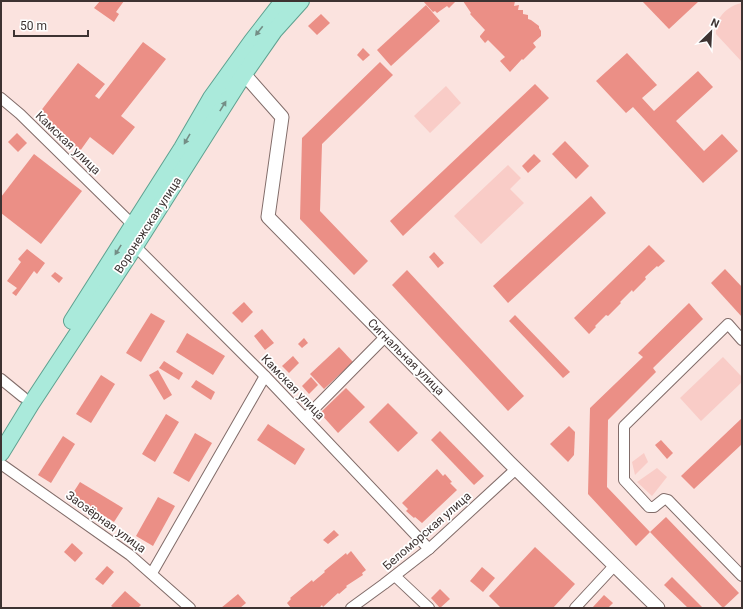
<svg xmlns="http://www.w3.org/2000/svg" width="743" height="609" font-family="Roboto,sans-serif">
	<rect width="100%" height="100%" fill="#fbe3df"/>
	<g fill="#f9ccc7">
		<path d="M 742,3 L 742,62 L 716,34 C 716,30 716,25 718,21 C 722,12 733,4 742,3 Z"/>
		<polygon points="446,86 461,103 430,133 414,116"/>
		<polygon points="508,165 521,178 510,189 524,203 481,244 454,216"/>
		<polygon points="723,357 742,377 742,382 701,421 680,398"/>
		<polygon points="644,453 648,462 635,475 632,462"/>
		<polygon points="657,468 667,477 652,496 637,482"/>
	</g>
	<g fill="#eb8f86">
		<polygon points="100,1 124,1 116,12 119,14 114,22 94,8"/>
		<polygon points="423,1 456,1 449,8 447,6 437,13 435,11 433,12"/>
		<polygon points="463,1 515,1 514,6 519,5 518,10 523,10 523,14 528,15 528,19 531,20 539,26 539,28 541,31 541,36 533,43 536,47 523,60 522,59 510,72 500,61 505,57 488,40 485,43 480,37 480,36 485,30 470,14 471,13"/>
		<polygon points="645,1 699,1 669,29 643,2"/>
		<polygon points="426,5 440,21 391,66 377,50"/>
		<polygon points="321,14 330,23 317,35 308,26"/>
		<polygon points="143,42 166,59 121,116 135,127 113,155 90,137 80,151 36,117 78,63 105,84 95,96 99,99"/>
		<polygon points="363,48 370,55 363,61 357,55"/>
		<polygon points="627,53 657,85 642,98 654,111 698,71 713,87 676,121 704,151 722,134 738,151 703,183 633,107 626,113 596,81"/>
		<polygon points="380,62 393,75 322,144 320,211 368,261 354,275 300,219 302,138"/>
		<polygon points="535,84 549,98 403,236 390,221"/>
		<polygon points="17,133 27,143 18,152 8,142"/>
		<polygon points="565,141 589,166 576,179 552,154"/>
		<polygon points="34,154 82,191 41,244 1,213 1,197"/>
		<polygon points="534,154 541,161 528,173 522,166"/>
		<polygon points="591,196 606,213 508,303 493,286"/>
		<polygon points="649,245 665,261 658,267 657,266 645,277 646,279 633,292 632,290 620,302 621,303 608,316 606,315 595,326 596,327 589,334 574,318"/>
		<polygon points="27,249 45,263 37,274 34,271 16,296 12,293 17,288 7,281 21,262 18,259"/>
		<polygon points="434,252 444,263 438,268 429,257"/>
		<polygon points="725,269 742,287 742,317 711,283"/>
		<polygon points="407,270 524,396 508,411 392,285"/>
		<polygon points="55,272 63,278 59,283 51,276"/>
		<polygon points="244,302 253,312 242,323 232,313"/>
		<polygon points="689,303 703,319 653,368 656,372 608,420 607,487 650,532 666,517 739,593 723,608 650,532 636,546 588,494 590,408 643,357 638,353"/>
		<polygon points="151,313 165,321 141,362 126,353"/>
		<polygon points="515,315 570,372 563,378 509,321"/>
		<polygon points="262,329 274,343 265,350 254,336"/>
		<polygon points="187,333 225,356 213,375 176,352"/>
		<polygon points="304,338 308,343 302,348 298,344"/>
		<polygon points="339,347 353,362 324,389 310,374"/>
		<polygon points="293,356 299,363 289,373 282,366"/>
		<polygon points="164,361 183,373 179,380 159,368"/>
		<polygon points="158,370 172,395 164,400 149,375"/>
		<polygon points="101,375 115,384 91,423 76,414"/>
		<polygon points="311,377 318,385 309,394 302,386"/>
		<polygon points="196,380 215,392 211,400 191,387"/>
		<polygon points="346,388 365,407 338,433 320,413"/>
		<polygon points="388,403 418,433 398,452 369,422"/>
		<polygon points="166,414 179,422 155,462 142,454"/>
		<polygon points="742,418 742,444 694,489 681,476"/>
		<polygon points="268,424 305,449 295,465 257,440"/>
		<polygon points="569,426 575,432 574,455 568,462 550,444"/>
		<polygon points="440,431 484,476 474,485 431,440"/>
		<polygon points="195,433 212,443 189,482 173,473"/>
		<polygon points="63,436 75,444 51,483 38,475"/>
		<polygon points="661,440 673,453 667,459 655,445"/>
		<polygon points="437,469 443,476 445,474 452,482 450,483 457,490 422,523 415,517 414,518 406,511 408,509 402,503"/>
		<polygon points="80,482 123,508 114,522 71,496"/>
		<polygon points="158,497 175,506 153,546 136,536"/>
		<polygon points="334,530 339,535 328,544 323,540"/>
		<polygon points="72,543 83,553 75,562 64,552"/>
		<polygon points="535,547 575,584 553,608 501,608 489,596"/>
		<polygon points="351,551 366,570 362,573 363,575 346,586 347,587 339,594 338,593 323,607 322,605 319,608 291,608 287,603 291,599 290,598 312,580 313,582 325,572 324,571 346,553 347,555"/>
		<polygon points="107,566 114,572 103,585 95,579"/>
		<polygon points="482,567 495,578 483,592 470,581"/>
		<polygon points="672,577 703,608 688,608 664,585"/>
		<polygon points="440,589 450,599 440,608 431,598"/>
		<polygon points="125,591 141,605 138,608 114,608 111,606"/>
		<polygon points="238,594 246,603 240,608 221,608"/>
		<polygon points="604,595 613,603 608,608 592,608"/>
	</g>
	<g fill="none" stroke-linecap="round" stroke-linejoin="round">
		<defs>
			<g id="minor">
				<polyline points="1,98 20,114 133,225"/>
				<polyline points="135,246 265,376 429,549"/>
				<polyline points="742,340 728,324 624,426 624,480 649,507 654,507 664,499 668,500 742,576"/>
				<polyline points="1,379 23,397"/>
				<polyline points="305,418 386,336"/>
				<polyline points="1,464 130,555 190,608"/>
				<polyline points="152,573 265,376"/>
				<polyline points="395,576 429,608"/>
				<polyline points="351,608 384,584 429,549 516,469"/>
				<polyline points="575,608 614,566"/>
			</g>
			<polyline id="tertiary" points="244,74 282,117 268,217 509,462 658,608"/>
			<g id="primary">
				<polyline points="72,321 182,148 211,98 252,41 283,1"/>
				<polyline points="1,453 31,404 135,246 244,74 274,31 301,1"/>
			</g>
		</defs>
		<use href="#minor" stroke="#816c69" stroke-width="12"/>
		<use href="#tertiary" stroke="#816c69" stroke-width="15"/>
		<use href="#primary" stroke="#5fa190" stroke-width="18"/>
		<use href="#minor" stroke="#fff" stroke-width="10"/>
		<use href="#tertiary" stroke="#fff" stroke-width="13"/>
		<use href="#primary" stroke="#aaeadb" stroke-width="16"/>
	</g>
	<defs><path id="oneway-solid" d="M-6-.8H1V-3.2L6.5 0L1 3.2V.8H-6Z"/></defs>
	<g fill="#748e86">
		<use href="#oneway-solid" transform="translate(259 31) rotate(128)"/>
		<use href="#oneway-solid" transform="translate(223 106) rotate(-58)"/>
		<use href="#oneway-solid" transform="translate(187 139) rotate(120)"/>
		<use href="#oneway-solid" transform="translate(118 250) rotate(122)"/>
	</g>
	<g text-anchor="middle" dominant-baseline="central" stroke-width="3.5" stroke-linejoin="round" paint-order="stroke">
		<g font-size="12" fill="#3d3332" stroke="#fff">
			<text transform="translate(68 143) rotate(44)">Камская улица</text>
			<text transform="translate(148 225) rotate(-57)">Воронежская улица</text>
			<text transform="translate(406 357) rotate(45)">Сигнальная улица</text>
			<text transform="translate(293 387) rotate(46)">Камская улица</text>
			<text transform="translate(106 522) rotate(36)">Заозёрная улица</text>
			<text transform="translate(427 531) rotate(-41)">Беломорская улица</text>
		</g>
	</g>
	<rect width="743" height="609" fill="none" stroke="#3d3332" stroke-width="4"/>
	<g transform="translate(711 32) rotate(24)" stroke="#ffffff" stroke-width="3" paint-order="stroke">
	<path d="M0-3L7 15L0 10L-7 15Z" fill="#3d3332"/>
	<text y="-6" font-size="11" font-weight="bold" text-anchor="middle" fill="#3d3332">N</text>
	</g>
	<path d="M14 30v6h74v-6" fill="none" stroke="#3d3332" stroke-width="2"/>
	<text x="20" y="30" font-size="12" fill="#3d3332" stroke="#ffffff" stroke-width="3" paint-order="stroke">50 m</text>
</svg>
